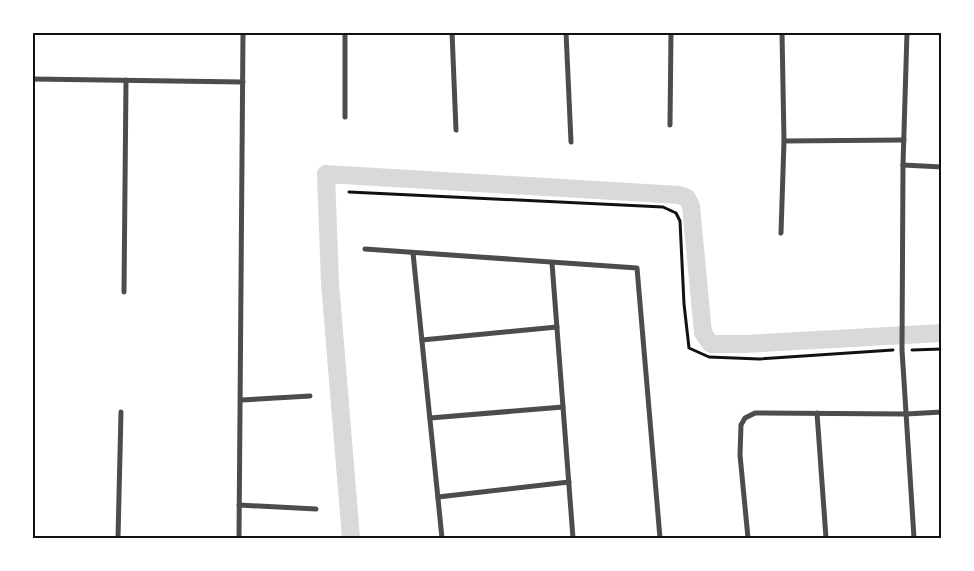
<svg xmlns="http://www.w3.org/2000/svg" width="974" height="571" font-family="Jost,sans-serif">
	<rect width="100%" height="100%" fill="#fff"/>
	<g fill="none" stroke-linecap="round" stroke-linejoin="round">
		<polyline stroke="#d9d9d9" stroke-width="18" points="351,538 330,283 326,174 679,195 687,198 691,206 703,333 711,344 744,344 942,333"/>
		<g stroke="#111" stroke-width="3">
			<polyline points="349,192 663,207 676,213 680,221 684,304 689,348 709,357 759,359 893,350"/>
			<polyline points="912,350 942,349"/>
		</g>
		<g stroke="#4c4c4c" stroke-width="5">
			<polyline points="452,32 456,130"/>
			<polyline points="566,32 571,142"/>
			<polyline points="907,32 903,165 902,350 914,538"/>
			<polyline points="32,79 243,82"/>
			<polyline points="345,117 345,32"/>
			<polyline points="670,125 671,32"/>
			<polyline points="784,141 904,140"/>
			<polyline points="903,165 942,167"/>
			<polyline points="781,233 784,141 782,32"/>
			<polyline points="365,249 637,268 660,538"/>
			<polyline points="413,253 442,538"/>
			<polyline points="552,263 573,538"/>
			<polyline points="124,292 126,80"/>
			<polyline points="422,340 557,327"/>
			<polyline points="241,400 310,396"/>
			<polyline points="817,413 826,538"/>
			<polyline points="430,418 563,407"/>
			<polyline points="438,497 569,482"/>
			<polyline points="239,505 316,509"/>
			<polyline points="118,538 121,412"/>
			<polyline points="239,538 243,32"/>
			<polyline points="748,538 740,455 741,425 745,418 755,413 906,414 942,412"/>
		</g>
	</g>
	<rect width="974" height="571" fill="none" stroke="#ffffff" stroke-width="68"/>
	<rect x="34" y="34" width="906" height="503" fill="none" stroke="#111" stroke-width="2"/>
</svg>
